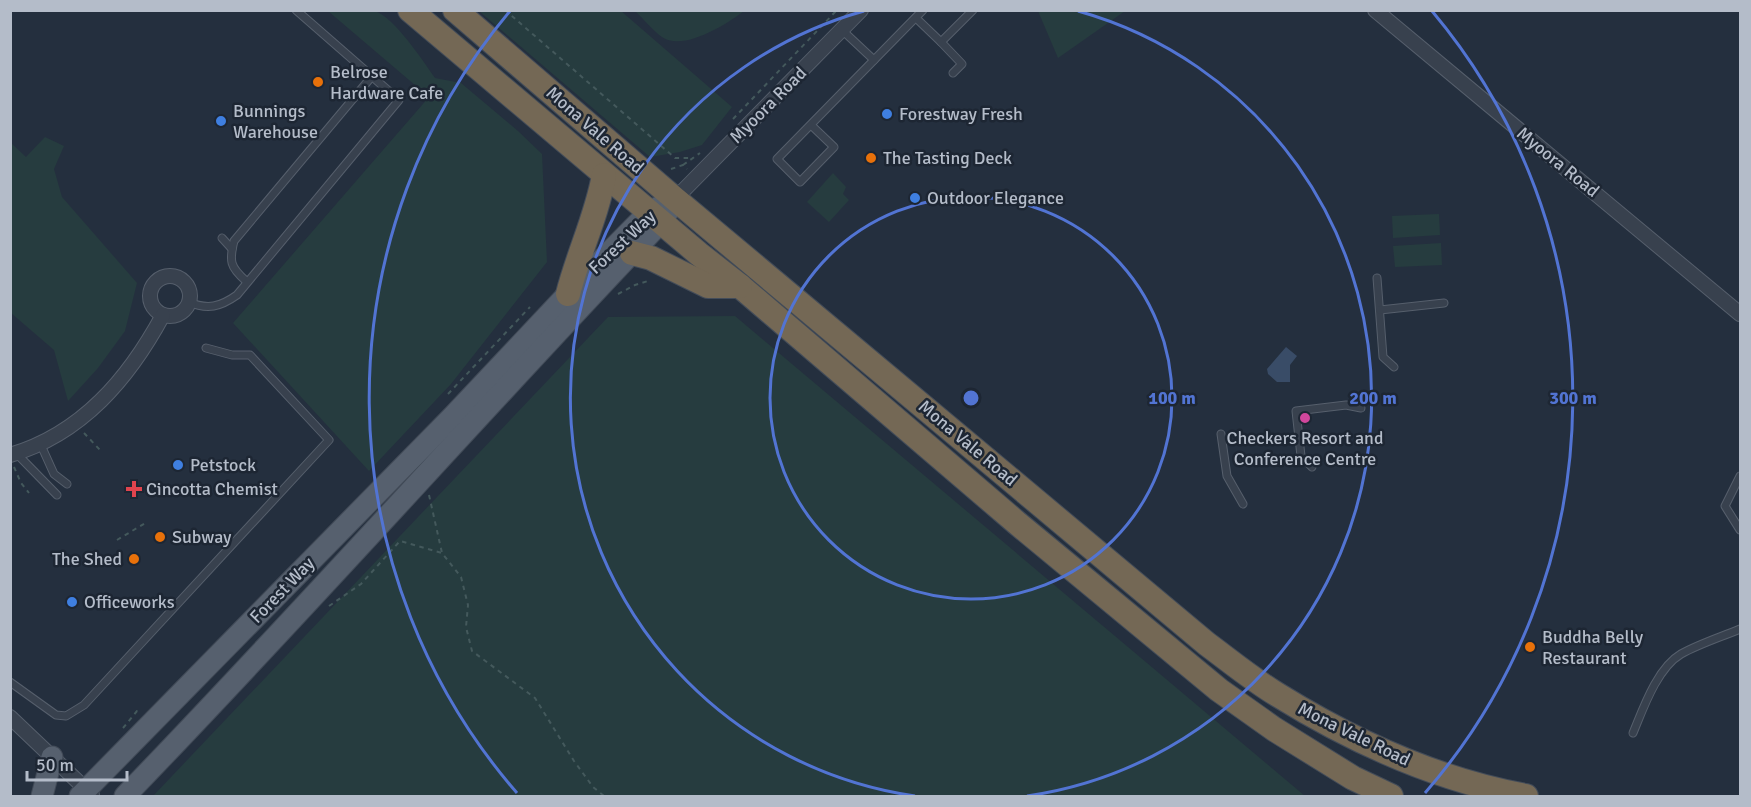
<svg xmlns="http://www.w3.org/2000/svg" width="1751" height="807" font-family="Signika,sans-serif">
	<rect width="100%" height="100%" fill="#242f3e"/>
	<g fill="#263c3f">
		<path d="M 328,11 C 338,10 368,8 375,11 C 395,18 423,61 435,78 L 461,83 L 518,131 L 542,154 L 547,262 L 451,384 L 369,471 L 233,323 L 429,97 Z"/>
		<polygon points="479,11 621,11 732,107 702,145 680,152 650,157"/>
		<path d="M 635,11 L 744,11 C 727,24 683,52 662,37 C 652,30 644,19 635,11 Z"/>
		<polygon points="1038,11 1125,11 1058,58"/>
		<polygon points="45,137 64,146 54,169 62,197 137,283 125,331 98,368 68,401 54,350 11,313 11,143 26,157"/>
		<polygon points="833,173 846,187 843,194 849,200 829,222 807,202"/>
		<polygon points="1439,214 1440,235 1393,238 1392,216"/>
		<polygon points="1441,243 1442,265 1395,267 1393,246"/>
		<polygon points="735,316 1305,796 153,796 608,317"/>
	</g>
	<polygon fill="#394c67" points="1286,347 1297,356 1290,365 1290,382 1277,382 1268,374 1267,369"/>
	<g fill="none" stroke-linecap="round" stroke-linejoin="round">
		<defs>
			<g id="lane">
				<polyline points="916,18 941,42 973,10"/>
				<polyline points="842,30 874,60"/>
				<polyline points="941,42 962,64 953,73"/>
				<polyline points="811,125 834,147 800,182 777,159 923,10"/>
				<polyline points="222,238 232,249"/>
				<polyline points="1377,278 1383,357 1394,367"/>
				<path d="M 246,281 C 230,267 229,261 234,241 L 373,75"/>
				<path d="M 188,302 C 208,310 220,307 237,295 L 399,100 L 296,10"/>
				<polyline points="1380,310 1444,303"/>
				<polyline points="1221,434 1227,476 1243,504"/>
				<polyline points="40,443 54,474 67,484"/>
				<polyline points="16,453 57,495"/>
				<polyline points="1312,467 1301,456 1296,411 1346,405 1361,408"/>
				<polyline points="1740,476 1725,506 1740,530"/>
				<polyline points="10,682 56,715 66,716 84,705 329,440 250,355 232,355 206,348"/>
				<path d="M 1633,733 C 1643,709 1657,668 1681,654 C 1699,644 1721,637 1740,629"/>
			</g>
			<g id="street">
				<polyline points="1375,10 1740,314"/>
				<polyline points="675,199 861,10"/>
				<circle cx="170" cy="296" r="20"/>
				<path d="M 10,455 C 82,434 129,378 163,315"/>
				<polyline points="10,717 92,795"/>
			</g>
			<g id="primary">
				<polyline points="42,796 52,757"/>
				<polyline points="80,796 453,416 568,294 649,212 675,199"/>
				<path d="M 125,796 C 307,608 480,412 661,222 L 669,210"/>
			</g>
			<g id="highway">
				<polyline points="410,10 699,254 740,286 1017,523 1219,690 1274,729 1353,778 1391,796"/>
				<path d="M 455,10 L 675,199 L 1207,644 C 1230,661 1253,680 1278,695 C 1354,742 1438,780 1526,796"/>
				<polyline points="632,253 651,258 708,286 740,286"/>
				<path d="M 568,294 C 578,254 597,216 604,175"/>
			</g>
		</defs>
		<use href="#lane" stroke="#565f6c" stroke-width="9"/>
		<use href="#street" stroke="#565f6c" stroke-width="16"/>
		<use href="#primary" stroke="#414a57" stroke-width="23"/>
		<use href="#highway" stroke="#434c59" stroke-width="26"/>
		<g stroke="#44595c" stroke-width="2" stroke-dasharray="4.5 4.5" stroke-linecap="butt">
			<polyline points="505,10 675,158 693,158"/>
			<polyline points="733,119 837,10"/>
			<polyline points="683,165 700,153"/>
			<polyline points="671,169 683,165 687,169"/>
			<polyline points="618,294 635,285 651,280"/>
			<polyline points="448,394 530,307"/>
			<polyline points="84,433 100,450"/>
			<polyline points="14,467 21,483 29,493"/>
			<polyline points="429,495 442,553 461,577 468,605 466,627 472,651 535,698 574,761 593,787 604,796"/>
			<polyline points="117,540 147,522"/>
			<polyline points="329,606 361,584 400,541 442,553"/>
			<polyline points="123,728 137,711 139,711"/>
		</g>
		<use href="#lane" stroke="#38414e" stroke-width="7"/>
		<use href="#street" stroke="#38414e" stroke-width="14"/>
		<use href="#primary" stroke="#56606e" stroke-width="21"/>
		<use href="#highway" stroke="#746855" stroke-width="24"/>
	</g>
	<g fill="none" stroke="#5274d3" stroke-width="3">
		<circle cx="971" cy="398" r="201"/>
		<path d="M915 796A402 402 0 0 1 864 11M1078 11A402 402 0 0 1 1027 796"/>
		<path d="M517 793A602 602 0 0 1 510 11M1432 11A602 602 0 0 1 1425 793"/>
	</g>
	<g fill="#e8710a" stroke="#1d2633" stroke-width="2">
		<circle cx="318" cy="82" r="6"/>
		<circle cx="871" cy="158" r="6"/>
		<circle cx="160" cy="537" r="6"/>
		<circle cx="134" cy="559" r="6"/>
		<circle cx="1530" cy="647" r="6"/>
	</g>
	<g fill="#3f7fe0" stroke="#1d2633" stroke-width="2">
		<circle cx="887" cy="114" r="6"/>
		<circle cx="221" cy="121" r="6"/>
		<circle cx="915" cy="198" r="6"/>
		<circle cx="178" cy="465" r="6"/>
		<circle cx="72" cy="602" r="6"/>
	</g>
	<circle fill="#d1479c" stroke="#1d2633" stroke-width="2" cx="1305" cy="418" r="6"/>
	<path fill="#e0444e" stroke="#1d2633" stroke-width="2" d="M131 480h6v6h6v6h-6v6h-6v-6h-6v-6h6z"/>
	<g text-anchor="middle" dominant-baseline="central" stroke-width="5" stroke-linejoin="round" paint-order="stroke">
		<g font-size="18" fill="#b4bcc9" stroke="#1d2633" text-anchor="start">
			<text x="330" y="72">Belrose<tspan x="330" dy="21">Hardware Cafe</tspan></text>
			<text x="233" y="111">Bunnings<tspan x="233" dy="21">Warehouse</tspan></text>
			<text x="899" y="114">Forestway Fresh</text>
			<text x="883" y="158">The Tasting Deck</text>
			<text x="927" y="198">Outdoor Elegance</text>
			<text x="1305" y="438" text-anchor="middle">Checkers Resort and<tspan x="1305" dy="21">Conference Centre</tspan></text>
			<text x="190" y="465">Petstock</text>
			<text x="146" y="489">Cincotta Chemist</text>
			<text x="172" y="537">Subway</text>
			<text x="122" y="559" text-anchor="end">The Shed</text>
			<text x="84" y="602">Officeworks</text>
			<text x="1542" y="637">Buddha Belly<tspan x="1542" dy="21">Restaurant</tspan></text>
		</g>
		<g font-size="18" fill="#b4bcc9" stroke="#1d2633">
			<text transform="translate(768 105) rotate(-45)">Myoora Road</text>
			<text transform="translate(595 130) rotate(41)">Mona Vale Road</text>
			<text transform="translate(1558 162) rotate(39)">Myoora Road</text>
			<text transform="translate(622 242) rotate(-43)">Forest Way</text>
			<text transform="translate(968 443) rotate(40)">Mona Vale Road</text>
			<text transform="translate(282 590) rotate(-46)">Forest Way</text>
			<text transform="translate(1354 734) rotate(26)">Mona Vale Road</text>
		</g>
	</g>
	<circle cx="971" cy="398" r="9" fill="#5274d3" stroke="#1d2633" stroke-width="3"/>
	<g font-size="18" text-anchor="middle" font-weight="bold" fill="#5274d3" stroke="#1d2633" stroke-width="5" stroke-linejoin="round" paint-order="stroke">
		<text x="1172" y="404">100 m</text>
		<text x="1373" y="404">200 m</text>
		<text x="1573" y="404">300 m</text>
	</g>
	<rect width="1751" height="807" fill="none" stroke="#b4bcc9" stroke-width="24"/>
	<path d="M27 771v9h100v-9" fill="none" stroke="#b4bcc9" stroke-width="3"/>
	<text x="36" y="771" font-size="18" fill="#b4bcc9" stroke="#1d2633" stroke-width="4.5" paint-order="stroke">50 m</text>
</svg>
